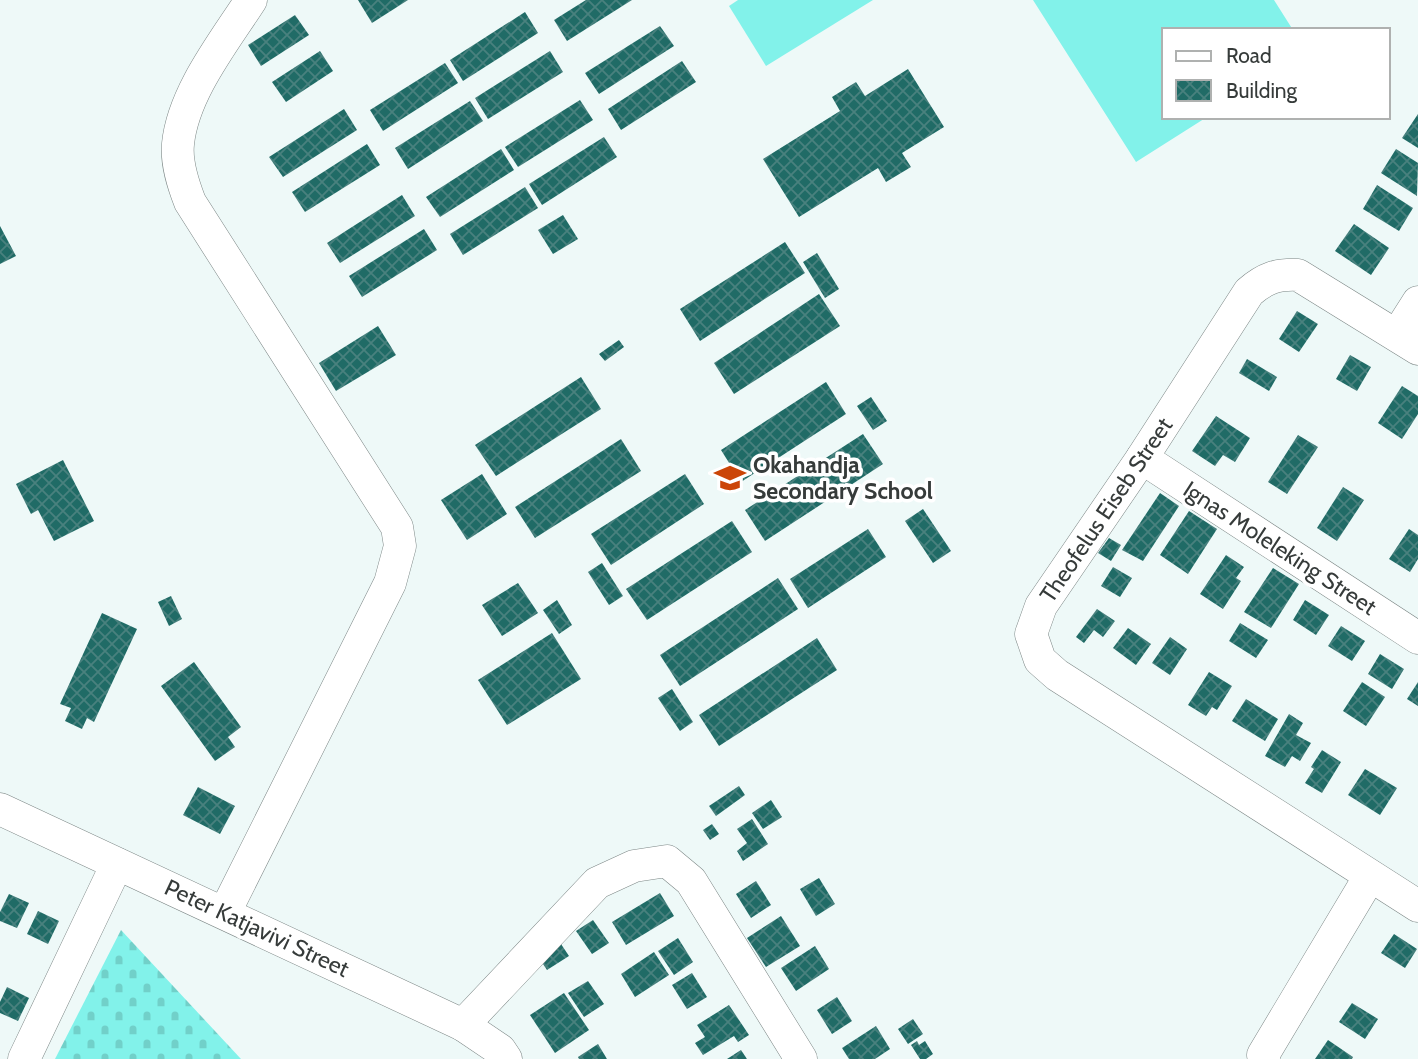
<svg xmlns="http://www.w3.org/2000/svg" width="1418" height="1059" font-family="Cabin,sans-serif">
	<defs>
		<pattern id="cemetery-stones" width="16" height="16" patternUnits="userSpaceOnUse" patternTransform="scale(1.75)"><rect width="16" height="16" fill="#82f2ea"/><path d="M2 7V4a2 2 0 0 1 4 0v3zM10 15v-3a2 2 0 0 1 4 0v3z" fill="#71d0c9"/></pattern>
		<pattern id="building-cross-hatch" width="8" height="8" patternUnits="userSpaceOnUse" patternTransform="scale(1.75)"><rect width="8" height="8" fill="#206b66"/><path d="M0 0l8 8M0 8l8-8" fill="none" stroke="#49817e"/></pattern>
	</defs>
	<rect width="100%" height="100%" fill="#eef9f8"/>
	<polygon fill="url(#cemetery-stones)" points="121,930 241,1059 55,1059"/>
	<g fill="#82f2ea">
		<polygon points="738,0 873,0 766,66 729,6"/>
		<polygon points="1033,0 1274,0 1293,30 1164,30 1164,117 1207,117 1136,162"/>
	</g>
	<g fill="url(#building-cross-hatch)">
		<polygon points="358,0 408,0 372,23"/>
		<polygon points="586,0 632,0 567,41 554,20"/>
		<polygon points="525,12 538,33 463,81 450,60"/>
		<polygon points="295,15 309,35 261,66 248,45"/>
		<polygon points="660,26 674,46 599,94 585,73"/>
		<polygon points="320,51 333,71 286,102 272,82"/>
		<polygon points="550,51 563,72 488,119 475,98"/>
		<polygon points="682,61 696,82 621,130 608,109"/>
		<polygon points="445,63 458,83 383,131 370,110"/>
		<polygon points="908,69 944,127 902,153 911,167 886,182 878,168 799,217 763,159 840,111 832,97 856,82 865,96"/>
		<polygon points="580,100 593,120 518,167 505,147"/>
		<polygon points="470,101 483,121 408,169 395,148"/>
		<polygon points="344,109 357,130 283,177 269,157"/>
		<polygon points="1418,114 1418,148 1402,138"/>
		<polygon points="604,137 617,157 542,205 529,184"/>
		<polygon points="367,144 380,165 305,212 292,192"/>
		<polygon points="501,149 514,170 440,217 426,197"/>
		<polygon points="1396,149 1418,163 1417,196 1381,173"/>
		<polygon points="1377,185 1413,208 1399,231 1363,209"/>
		<polygon points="525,187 538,208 463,255 450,234"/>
		<polygon points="402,195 415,216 340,263 327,243"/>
		<polygon points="563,215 578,239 553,254 538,230"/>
		<polygon points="1354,224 1389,248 1371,275 1335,251"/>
		<polygon points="0,226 16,256 0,264"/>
		<polygon points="424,229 437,250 362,297 349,276"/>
		<polygon points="785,242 805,273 700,341 680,309"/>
		<polygon points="817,253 839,289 825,298 803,262"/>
		<polygon points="819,294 840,326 734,394 714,363"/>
		<polygon points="1297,311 1318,324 1299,352 1279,339"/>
		<polygon points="378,326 396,355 336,391 319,363"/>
		<polygon points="619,340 624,347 605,361 599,354"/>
		<polygon points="1350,355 1371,367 1357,391 1336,379"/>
		<polygon points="1247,359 1277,377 1269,391 1239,373"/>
		<polygon points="581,377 601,409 496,476 475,445"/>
		<polygon points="826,382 846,414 741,482 721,450"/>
		<polygon points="1402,386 1418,396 1418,414 1402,439 1378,423"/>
		<polygon points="871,397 887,421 873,430 857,406"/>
		<polygon points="1216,416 1250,438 1235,462 1223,455 1215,466 1192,451"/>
		<polygon points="863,434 883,464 765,541 745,510"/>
		<polygon points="1298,435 1318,447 1287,494 1268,482"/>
		<polygon points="621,439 641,471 535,538 515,507"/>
		<polygon points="63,460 94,521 54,541 38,510 31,514 16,484"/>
		<polygon points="482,474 507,514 467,540 441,500"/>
		<polygon points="685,474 704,504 611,565 591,534"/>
		<polygon points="1343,487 1364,500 1337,541 1317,528"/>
		<polygon points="1160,493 1179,506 1143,561 1122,550"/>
		<polygon points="923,509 951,551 933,563 905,521"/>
		<polygon points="1189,511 1217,529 1188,574 1160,555"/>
		<polygon points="732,521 752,552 647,620 626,589"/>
		<polygon points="868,529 886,557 808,608 790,579"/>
		<polygon points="1409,529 1418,535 1418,559 1410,572 1389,559"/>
		<polygon points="1109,538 1121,545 1111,561 1098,553"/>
		<polygon points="1226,555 1244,567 1236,578 1241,581 1223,609 1200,594"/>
		<polygon points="602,563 623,596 609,605 588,572"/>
		<polygon points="1113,567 1132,578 1120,597 1101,586"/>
		<polygon points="1273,568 1299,584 1271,628 1244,612"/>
		<polygon points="778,578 798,609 680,686 660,655"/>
		<polygon points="518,583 538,613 502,636 482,605"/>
		<polygon points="171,596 182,619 169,626 158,602"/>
		<polygon points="557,600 572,625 559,634 543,610"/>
		<polygon points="1305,600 1329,615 1316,635 1293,620"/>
		<polygon points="1097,609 1115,621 1103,637 1094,630 1084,643 1076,637"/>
		<polygon points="102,613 137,629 94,722 87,718 82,729 65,721 71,708 60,704"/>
		<polygon points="1240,623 1268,640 1256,658 1229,641"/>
		<polygon points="1341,626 1365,641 1352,661 1328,646"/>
		<polygon points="1128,628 1151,644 1136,665 1113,648"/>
		<polygon points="552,633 581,679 507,725 478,680"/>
		<polygon points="1170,637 1187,649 1170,675 1152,663"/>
		<polygon points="817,638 837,670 719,746 699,715"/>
		<polygon points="1380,654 1404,669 1392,689 1368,674"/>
		<polygon points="194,662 241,727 228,737 235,747 215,761 161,686"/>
		<polygon points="1209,672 1232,686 1217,710 1212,707 1206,716 1188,705"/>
		<polygon points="1362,682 1385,697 1366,726 1343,711"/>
		<polygon points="1418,682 1418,706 1407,699"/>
		<polygon points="672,689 693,722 680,731 658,698"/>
		<polygon points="1246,699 1278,719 1265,741 1232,721"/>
		<polygon points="1289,714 1303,723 1296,735 1311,743 1300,761 1292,756 1285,767 1265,756"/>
		<polygon points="1322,750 1341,762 1322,793 1305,783 1314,769 1311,767"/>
		<polygon points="1365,769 1397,788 1380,815 1348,795"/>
		<polygon points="739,786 745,795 716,816 709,806"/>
		<polygon points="198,787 235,806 220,834 183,815"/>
		<polygon points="771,800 782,817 763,829 752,813"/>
		<polygon points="752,819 768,844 743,861 737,851 747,843 737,829"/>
		<polygon points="712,824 719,834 710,840 703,830"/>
		<polygon points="819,878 835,904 816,916 800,889"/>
		<polygon points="756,881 771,905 751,918 736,894"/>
		<polygon points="660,893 674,916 626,945 612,922"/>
		<polygon points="9,894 29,903 17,928 0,921 0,912"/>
		<polygon points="38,911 59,921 48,944 27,934"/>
		<polygon points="781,916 800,946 766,967 747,938"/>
		<polygon points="593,920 609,943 592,954 576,931"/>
		<polygon points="1394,934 1417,949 1405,968 1381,953"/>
		<polygon points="557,938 569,956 547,970 535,952"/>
		<polygon points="678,938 693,962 674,975 658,951"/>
		<polygon points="815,946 829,969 796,991 781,968"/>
		<polygon points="654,952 669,975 635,997 621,974"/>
		<polygon points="692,973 707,997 687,1009 672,985"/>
		<polygon points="588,981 604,1004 584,1017 568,993"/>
		<polygon points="7,987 29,998 18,1021 0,1013 0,1002"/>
		<polygon points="564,993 589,1030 555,1053 530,1015"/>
		<polygon points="837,997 852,1021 832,1034 817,1010"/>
		<polygon points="1352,1003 1378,1019 1365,1039 1339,1022"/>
		<polygon points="729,1005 749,1035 738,1042 734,1036 703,1055 695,1043 705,1037 697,1025"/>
		<polygon points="913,1019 923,1034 908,1044 898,1029"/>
		<polygon points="876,1026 890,1049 875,1059 849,1059 842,1048"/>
		<polygon points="1328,1040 1353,1057 1352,1059 1315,1059"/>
		<polygon points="917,1041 919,1045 925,1041 933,1054 926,1059 920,1059 911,1045"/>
		<polygon points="598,1044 607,1059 579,1059 578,1057"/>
		<polygon points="741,1050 747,1059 727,1059"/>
	</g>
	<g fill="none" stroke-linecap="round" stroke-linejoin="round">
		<defs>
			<g id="minor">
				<polyline points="1397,335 1418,302"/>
				<path d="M 1418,349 L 1298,275 C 1277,274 1265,278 1249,292 L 1142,458 L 1041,606 L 1031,634 L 1040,660 L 1057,675 L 1418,906"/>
				<polyline points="1142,458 1418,638"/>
				<polyline points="0,809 463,1025 500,1050 506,1059"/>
				<path d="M 225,912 L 390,583 L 400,546 L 397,527 L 190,202 C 183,184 176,163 178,144 C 183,93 224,42 251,0"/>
				<polyline points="463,1025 597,883 634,866 667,861 691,881 801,1059"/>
				<polyline points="24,1059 117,864"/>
				<polyline points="1264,1059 1263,1055 1370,876"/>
			</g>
		</defs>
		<use href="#minor" stroke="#7d8786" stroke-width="33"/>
		<use href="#minor" stroke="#fff" stroke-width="32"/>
	</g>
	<defs>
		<symbol id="school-bare" viewBox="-9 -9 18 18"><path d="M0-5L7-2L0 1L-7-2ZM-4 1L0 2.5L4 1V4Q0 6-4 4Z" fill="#cb4507" stroke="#fff" stroke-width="2.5" paint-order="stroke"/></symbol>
	</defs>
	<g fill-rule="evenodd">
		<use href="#school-bare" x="708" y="456" width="44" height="44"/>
	</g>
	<g text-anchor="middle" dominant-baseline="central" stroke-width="7" stroke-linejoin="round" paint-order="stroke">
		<g font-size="23" font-weight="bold" fill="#363b3a" stroke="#fff" text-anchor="start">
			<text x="753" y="465">Okahandja<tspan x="753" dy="26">Secondary School</tspan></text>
		</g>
		<g font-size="23" fill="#363b3a" stroke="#fff">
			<text transform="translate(1106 510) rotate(-56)">Theofelus Eiseb Street</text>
			<text transform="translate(1280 548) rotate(33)">Ignas Moleleking Street</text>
			<text transform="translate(257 928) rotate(25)">Peter Katjavivi Street</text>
		</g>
	</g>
	<rect x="1162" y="28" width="228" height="91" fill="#ffffff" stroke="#afb1b0" stroke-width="2"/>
	<rect x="1176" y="51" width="35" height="10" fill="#ffffff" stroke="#afb1b0" stroke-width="2"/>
	<text x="1226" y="63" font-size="21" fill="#363b3a">Road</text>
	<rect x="1176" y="80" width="35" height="21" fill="url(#building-cross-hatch)" stroke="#afb1b0" stroke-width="2"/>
	<text x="1226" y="98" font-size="21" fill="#363b3a">Building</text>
</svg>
